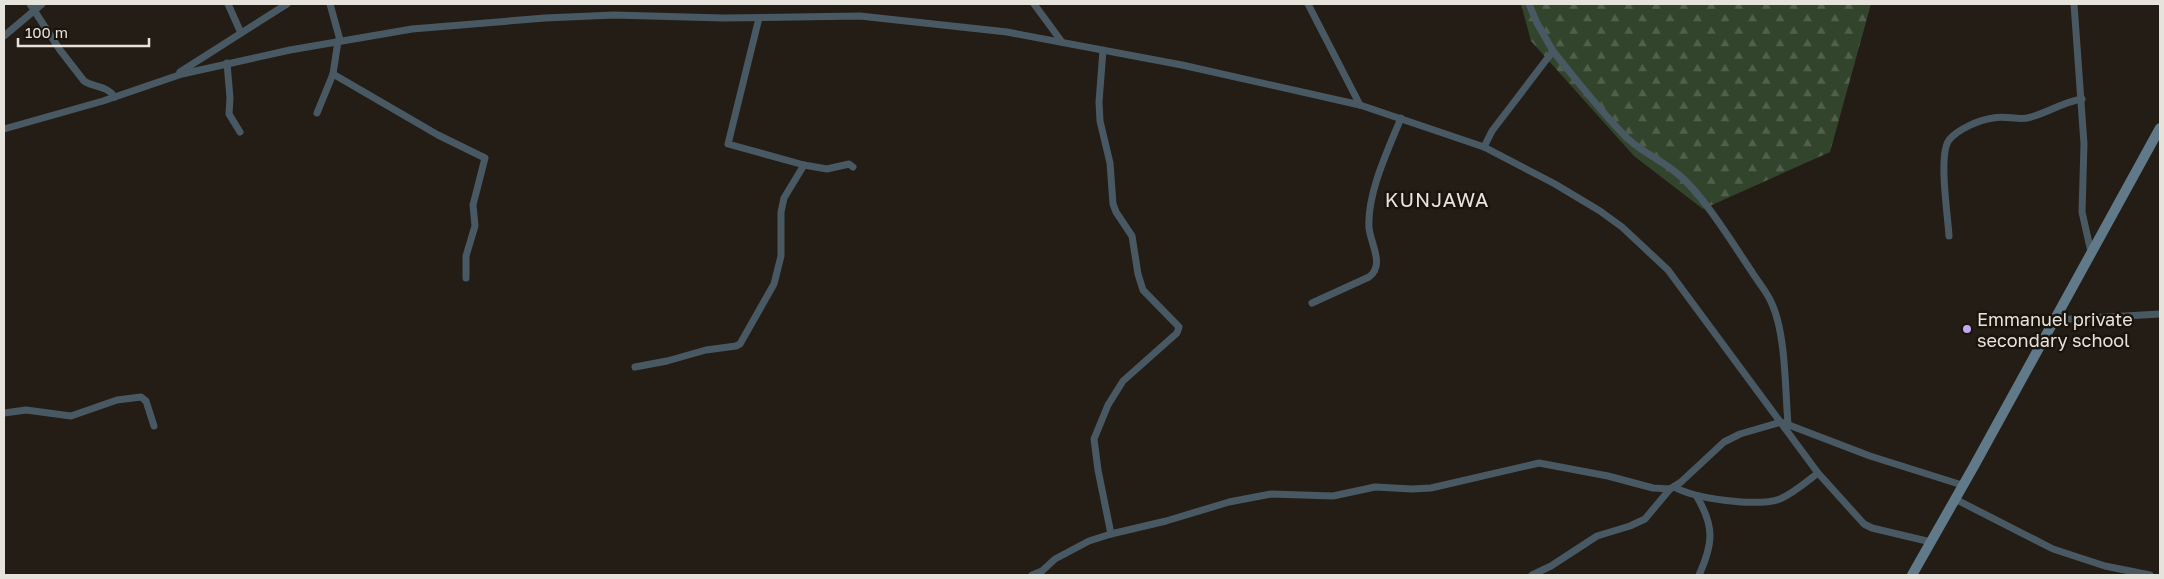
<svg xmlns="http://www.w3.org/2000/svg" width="2164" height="579" font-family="'Golos Text',sans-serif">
	<defs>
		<pattern id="forest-firs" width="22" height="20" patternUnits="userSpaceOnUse" patternTransform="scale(1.25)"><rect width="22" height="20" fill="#33442d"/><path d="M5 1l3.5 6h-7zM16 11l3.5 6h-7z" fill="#515f4b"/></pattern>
	</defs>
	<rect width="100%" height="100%" fill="#231d16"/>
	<polygon fill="url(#forest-firs)" points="1521,4 1871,4 1830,152 1703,209 1634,156 1531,41"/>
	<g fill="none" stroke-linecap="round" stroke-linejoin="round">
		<g stroke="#495963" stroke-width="7">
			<path d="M 30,4 L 60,50 L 84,81 C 95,88 106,85 115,97"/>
			<polyline points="228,4 241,33"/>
			<polyline points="330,4 340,40"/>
			<polyline points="1034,4 1062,42"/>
			<polyline points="1308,4 1360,105"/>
			<polyline points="2074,4 2084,144 2082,212 2091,252"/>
			<polyline points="759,18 728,144 804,165 827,169 849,164 853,167"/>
			<polyline points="4,36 42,4"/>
			<polyline points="338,41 333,74 438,135 485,158 473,205 475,226 466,256 466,278"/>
			<polyline points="1103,50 1099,102 1100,121 1110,163 1113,204 1116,212 1132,236 1138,274 1143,290 1179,327 1177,333 1123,381 1108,405 1094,439 1098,470 1111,534"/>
			<path d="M 1553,51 C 1577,81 1600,111 1627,138 C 1643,153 1663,161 1679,175 C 1704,196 1733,244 1752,272 C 1758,282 1768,293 1772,304 C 1786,335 1785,389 1788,424"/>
			<polyline points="227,63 230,98 229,114 240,132"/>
			<polyline points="180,72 287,4"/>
			<polyline points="317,113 333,74"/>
			<polyline points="4,129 103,101 182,74 290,50 412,29 545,18 614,15 723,18 860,16 1007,32 1182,65 1360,105 1484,147 1555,184 1600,211 1622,227 1668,270 1818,473 1864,524 1872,528 1931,542"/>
			<polyline points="1484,147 1492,131 1553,51 1537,23 1529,4"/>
			<path d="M 1949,236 C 1948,216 1938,155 1949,140 C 1958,129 1979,120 1993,118 C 2005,115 2016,120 2027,118 C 2046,114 2062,102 2082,99"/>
			<path d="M 1312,303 L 1369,277 C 1385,265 1371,245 1369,228 C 1367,193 1388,150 1401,118"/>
			<polyline points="2054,320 2160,314"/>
			<polyline points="635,367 667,361 706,350 736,346 740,344 774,284 781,256 781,212 784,198 804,165"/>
			<polyline points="4,413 26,410 71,416 117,400 141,397 146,401 154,426"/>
			<path d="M 1674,487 C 1696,499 1756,507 1780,499 C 1794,493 1806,482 1818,473"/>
			<path d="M 1697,497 C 1715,527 1713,544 1699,575"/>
			<polyline points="1955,499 2053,549 2105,566 2150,575"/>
			<polyline points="1032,575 1042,571 1055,559 1089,541 1111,534 1166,521 1229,502 1271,494 1333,496 1375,487 1412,489 1431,488 1539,463 1608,476 1653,488 1670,489 1681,482 1724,442 1740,434 1781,422 1870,456 1962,485"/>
			<polyline points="1532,575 1551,566 1597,536 1630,526 1645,519 1670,489"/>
		</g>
		<polyline stroke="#607a89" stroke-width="10" points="1912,575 1974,466 2160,128"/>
	</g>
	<circle fill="#c3a7f2" stroke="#1a140d" stroke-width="2" cx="1967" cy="329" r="5"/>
	<g text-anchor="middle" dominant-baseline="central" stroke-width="5" stroke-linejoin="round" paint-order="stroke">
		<g font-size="18" fill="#e6e2dc" stroke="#1a140d" text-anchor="start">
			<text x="1977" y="319">Emmanuel private<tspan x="1977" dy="21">secondary school</tspan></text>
		</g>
		<g font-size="20" letter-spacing="1" fill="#e6e2dc" stroke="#1a140d">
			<text x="1437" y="199">KUNJAWA</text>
		</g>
	</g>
	<rect width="2164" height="579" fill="none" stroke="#e6e2dc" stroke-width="10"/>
	<path d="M18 38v8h131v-8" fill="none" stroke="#e6e2dc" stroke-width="2.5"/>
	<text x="25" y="38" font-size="15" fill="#e6e2dc" stroke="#1a140d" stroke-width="4" paint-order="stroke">100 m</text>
</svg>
